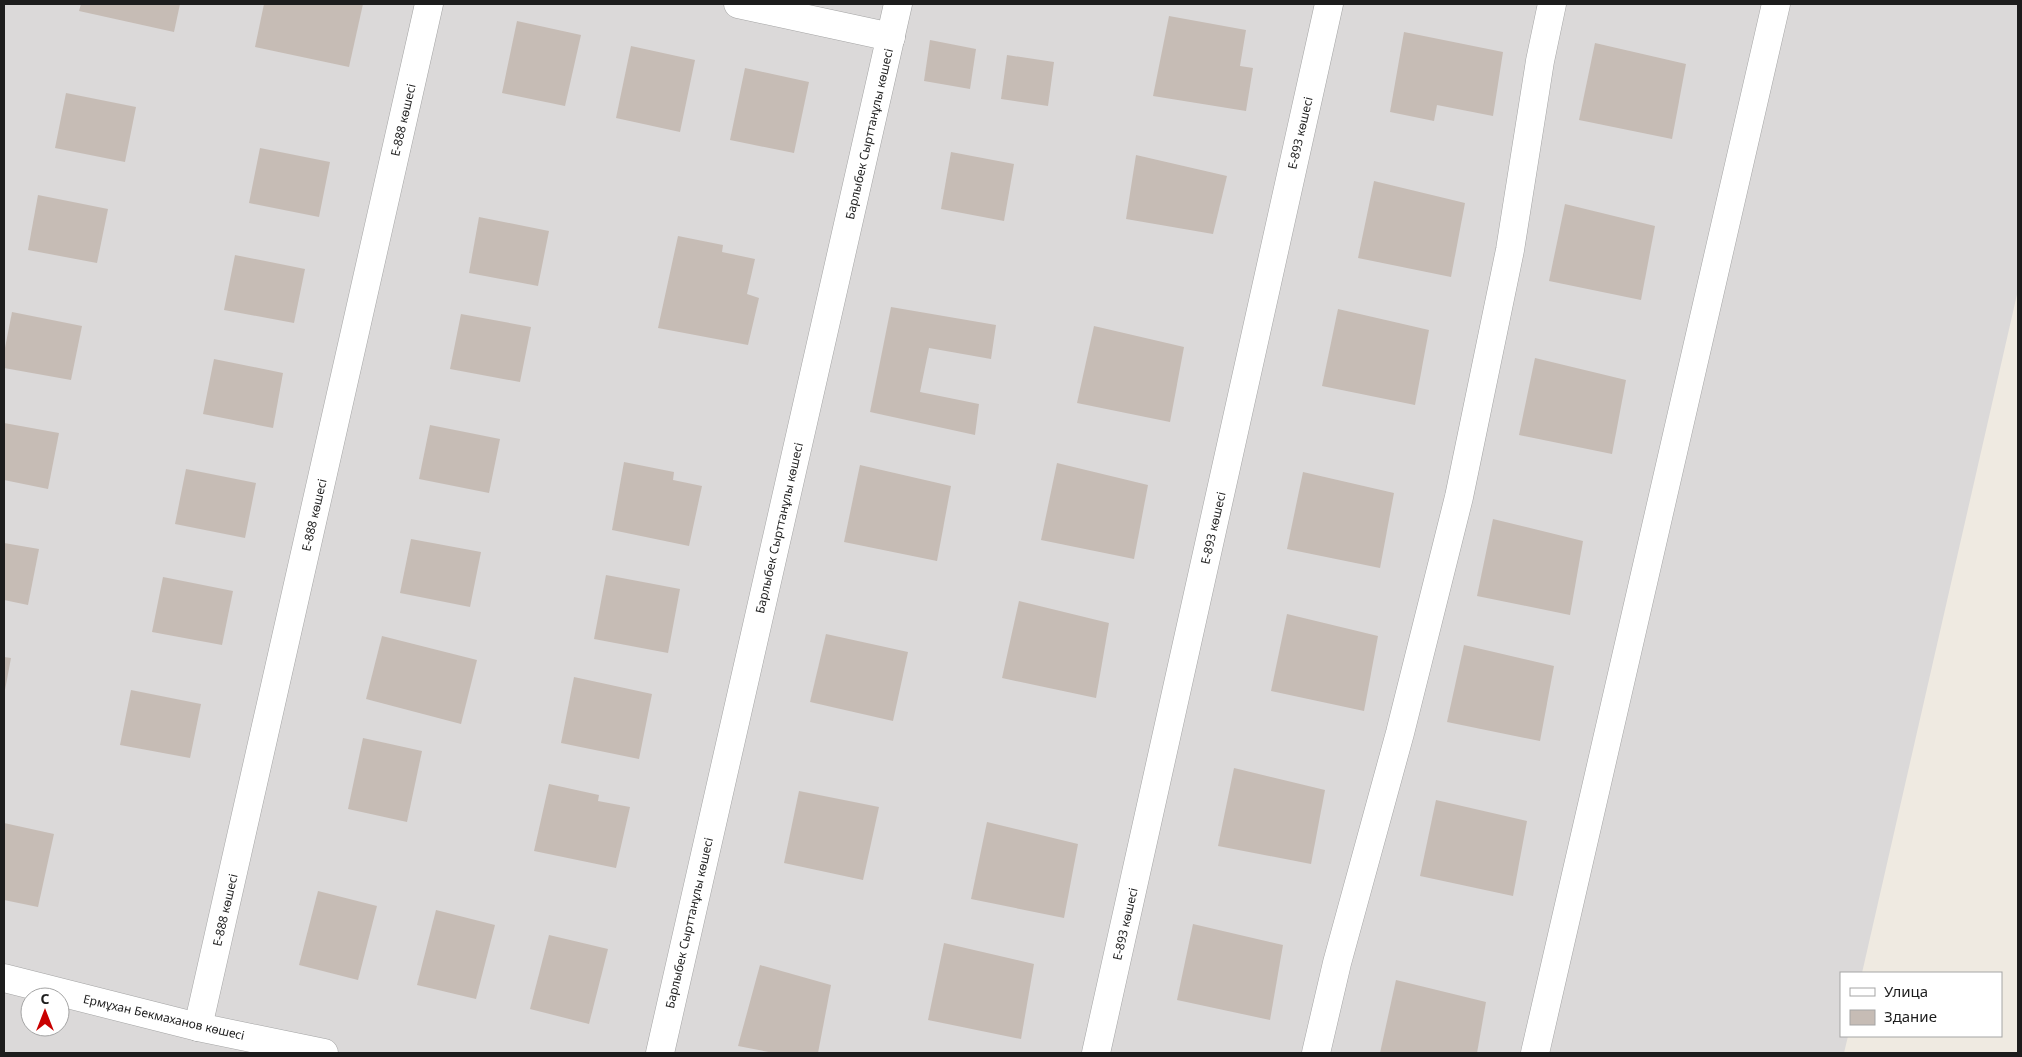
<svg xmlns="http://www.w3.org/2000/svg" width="2022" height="1057" font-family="'Noto Sans',sans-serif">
	<rect width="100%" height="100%" fill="#efeae1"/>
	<path fill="#dbd9d9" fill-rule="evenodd" d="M 4,4 L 2018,4 L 2018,290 L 1862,973 L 1841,973 L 1841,1036 L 1848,1036 L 1844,1053 L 4,1053 ZM 30,997 L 60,997 L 60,1027 L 30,1027 Z"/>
	<g fill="#c6bcb5">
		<polygon points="81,4 180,4 174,32 79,11"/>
		<polygon points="264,4 363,4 349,67 255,47"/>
		<polygon points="1169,16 1246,30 1240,66 1253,68 1246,111 1153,96"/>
		<polygon points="517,21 581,35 565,106 502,93"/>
		<polygon points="1404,32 1503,52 1493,116 1437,105 1434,121 1390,112"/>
		<polygon points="930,40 976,49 970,89 924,81"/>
		<polygon points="1595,43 1686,64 1672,139 1579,120"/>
		<polygon points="631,46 695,60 680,132 616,118"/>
		<polygon points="1007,55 1054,62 1048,106 1001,99"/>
		<polygon points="745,68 809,82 794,153 730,140"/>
		<polygon points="66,93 136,107 125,162 55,148"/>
		<polygon points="260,148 330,162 319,217 249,203"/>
		<polygon points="951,152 1014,164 1004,221 941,209"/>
		<polygon points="1136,155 1227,176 1213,234 1126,219"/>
		<polygon points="1374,181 1465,203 1451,277 1358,258"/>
		<polygon points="38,195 108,209 97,263 28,250"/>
		<polygon points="1565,204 1655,226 1641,300 1549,281"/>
		<polygon points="479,217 549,231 538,286 469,273"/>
		<polygon points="678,236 723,245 722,252 755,259 747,294 759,298 748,345 658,328"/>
		<polygon points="235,255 305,269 294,323 224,310"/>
		<polygon points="891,307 996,325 991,359 929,348 920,392 979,404 975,435 870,412"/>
		<polygon points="1338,309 1429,330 1415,405 1322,386"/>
		<polygon points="12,312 82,326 71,380 4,368 4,353"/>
		<polygon points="461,314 531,327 520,382 450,369"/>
		<polygon points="1094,326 1184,347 1170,422 1077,403"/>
		<polygon points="1535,358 1626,380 1612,454 1519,435"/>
		<polygon points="214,359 283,373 273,428 203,414"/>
		<polygon points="4,423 59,433 48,489 4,480"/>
		<polygon points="430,425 500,439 489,493 419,479"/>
		<polygon points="624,462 674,472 673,480 702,486 689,546 612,530"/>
		<polygon points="1057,463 1148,485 1134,559 1041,540"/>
		<polygon points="860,465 951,486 937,561 844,542"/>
		<polygon points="186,469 256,483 245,538 175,524"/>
		<polygon points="1303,472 1394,493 1380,568 1287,549"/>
		<polygon points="1493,519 1583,541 1570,615 1477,596"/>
		<polygon points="411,539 481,552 470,607 400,593"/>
		<polygon points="4,543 39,549 28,605 4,600"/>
		<polygon points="606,575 680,589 668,653 594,639"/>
		<polygon points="163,577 233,591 222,645 152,632"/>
		<polygon points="1019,601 1109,623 1096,698 1002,678"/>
		<polygon points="1287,614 1378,636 1364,711 1271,691"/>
		<polygon points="826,634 908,652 893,721 810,702"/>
		<polygon points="382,636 477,660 461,724 366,699"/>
		<polygon points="1464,645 1554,666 1540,741 1447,722"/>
		<polygon points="4,657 11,658 5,690 4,690"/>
		<polygon points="574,677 652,694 639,759 561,743"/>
		<polygon points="131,690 201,704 190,758 120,745"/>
		<polygon points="363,738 422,751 407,822 348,809"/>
		<polygon points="1234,768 1325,790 1311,864 1218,846"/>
		<polygon points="549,784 599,795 598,801 630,807 616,868 534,851"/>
		<polygon points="799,791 879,807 863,880 784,863"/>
		<polygon points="1436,800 1527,821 1513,896 1420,876"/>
		<polygon points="987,822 1078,844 1064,918 971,899"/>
		<polygon points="4,823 54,834 38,907 4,900"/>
		<polygon points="318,891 377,906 358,980 299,965"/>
		<polygon points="436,910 495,925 476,999 417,985"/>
		<polygon points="1193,924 1283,945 1270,1020 1177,1000"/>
		<polygon points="549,935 608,949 589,1024 530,1009"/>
		<polygon points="944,943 1034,964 1021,1039 928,1020"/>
		<polygon points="760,965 831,985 818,1053 774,1053 738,1046"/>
		<polygon points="1396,980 1486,1002 1477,1053 1380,1053"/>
	</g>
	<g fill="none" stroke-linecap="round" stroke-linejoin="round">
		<defs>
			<g id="street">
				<polyline points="738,4 891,37"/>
				<polyline points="4,978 198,1027 324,1053"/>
				<polyline points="198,1027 429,4"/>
				<polyline points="660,1053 898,4"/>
				<polyline points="1096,1053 1329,4"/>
				<polyline points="1316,1053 1337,963 1400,733 1459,497 1510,250 1540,61 1552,4"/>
				<polyline points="1535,1053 1776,4"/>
			</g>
		</defs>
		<use href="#street" stroke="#a4a4a4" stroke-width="29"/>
		<use href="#street" stroke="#fff" stroke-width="28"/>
	</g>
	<g text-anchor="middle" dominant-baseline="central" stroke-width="5" stroke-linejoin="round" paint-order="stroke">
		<g font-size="12" fill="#1d1d1d" stroke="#fff">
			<text transform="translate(403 120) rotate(-77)">Е-888 көшесі</text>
			<text transform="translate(1300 133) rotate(-77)">Е-893 көшесі</text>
			<text transform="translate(869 134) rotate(-77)">Барлыбек Сырттанұлы көшесі</text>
			<text transform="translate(314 515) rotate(-77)">Е-888 көшесі</text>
			<text transform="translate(779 528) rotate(-77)">Барлыбек Сырттанұлы көшесі</text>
			<text transform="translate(1213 528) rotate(-77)">Е-893 көшесі</text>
			<text transform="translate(225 910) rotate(-77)">Е-888 көшесі</text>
			<text transform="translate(689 923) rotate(-77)">Барлыбек Сырттанұлы көшесі</text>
			<text transform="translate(1125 924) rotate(-77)">Е-893 көшесі</text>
			<text transform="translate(164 1017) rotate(13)">Ермұхан Бекмаханов көшесі</text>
		</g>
	</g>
	<rect width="2022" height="1057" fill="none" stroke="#1d1d1d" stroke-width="10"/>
	<rect x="1840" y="972" width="162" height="65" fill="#ffffff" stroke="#a5a5a5"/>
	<rect x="1850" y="988" width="25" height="8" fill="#ffffff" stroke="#a5a5a5"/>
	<text x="1884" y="997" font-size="15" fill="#1d1d1d">Улица</text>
	<rect x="1850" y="1010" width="25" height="15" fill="#c6bcb5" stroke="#a5a5a5"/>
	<text x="1884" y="1022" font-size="15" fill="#1d1d1d">Здание</text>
	<g transform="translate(45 1012)"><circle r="24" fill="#ffffff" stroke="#a5a5a5"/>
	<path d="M0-4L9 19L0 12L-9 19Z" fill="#c90000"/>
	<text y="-8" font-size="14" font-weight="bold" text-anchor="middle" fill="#1d1d1d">С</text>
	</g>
</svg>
